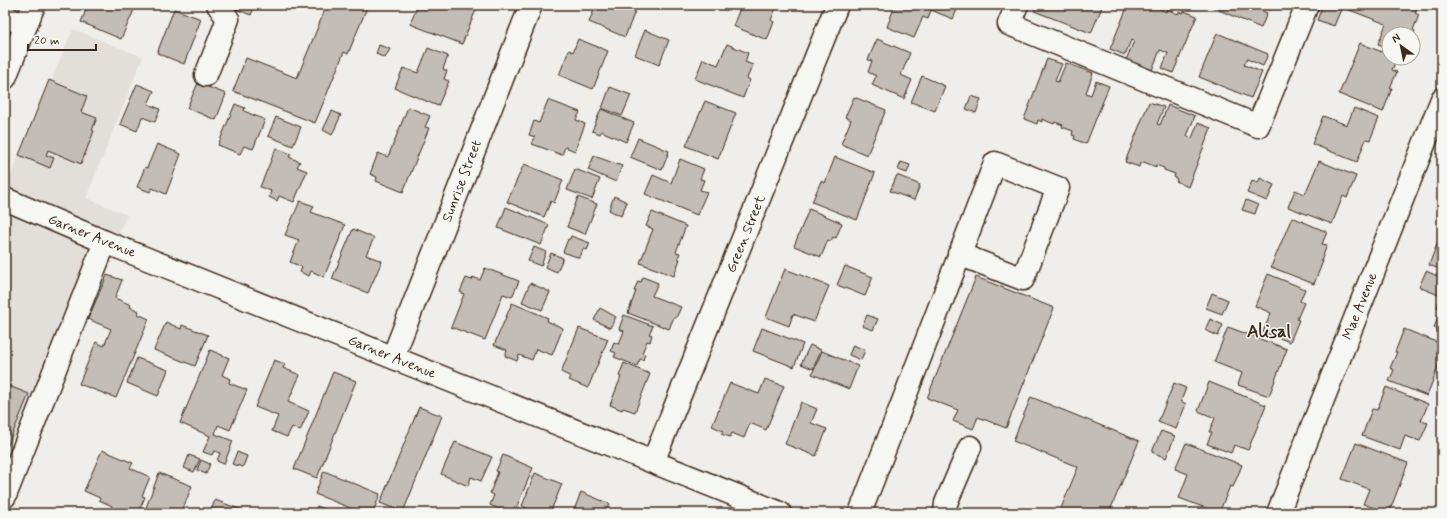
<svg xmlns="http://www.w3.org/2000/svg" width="1447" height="518" font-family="Mynerve,sans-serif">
	<rect width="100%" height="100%" fill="#efeeea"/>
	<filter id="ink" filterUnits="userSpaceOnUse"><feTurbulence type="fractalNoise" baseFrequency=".025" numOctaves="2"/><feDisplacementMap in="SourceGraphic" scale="8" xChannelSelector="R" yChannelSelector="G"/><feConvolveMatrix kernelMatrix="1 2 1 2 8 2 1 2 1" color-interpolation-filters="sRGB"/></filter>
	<g filter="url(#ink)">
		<polygon fill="#e2dfdb" points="73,29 143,57 86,198 127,215 5,507 5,189"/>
		<g fill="#c2bdb7" stroke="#3b2a1e">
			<polygon points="88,5 123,5 134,10 121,39 81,22"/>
			<polygon points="226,5 255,5 251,15"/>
			<polygon points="321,5 368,5 348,54 344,52 315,123 233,91 246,58 297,78 326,7"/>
			<polygon points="418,5 478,5 462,44 410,24"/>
			<polygon points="596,5 634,5 637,6 625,37 589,22"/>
			<polygon points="737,5 777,6 771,20 774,22 767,40 733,26 741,6"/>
			<polygon points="895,5 959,5 953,19 931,10 928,19 923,17 914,38 887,27"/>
			<polygon points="1037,5 1103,5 1091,33 1034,11"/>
			<polygon points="1128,5 1153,5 1166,12 1167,9 1178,14 1179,12 1183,13 1184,11 1197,16 1173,73 1162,68 1168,53 1160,50 1152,70 1126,60 1134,41 1131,40 1125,55 1110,49"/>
			<polygon points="1207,5 1253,5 1252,6 1267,13 1261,28"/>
			<polygon points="1258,5 1273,5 1271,10"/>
			<polygon points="1323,5 1337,5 1342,7 1334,26 1317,20"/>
			<polygon points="1348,5 1418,5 1415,13 1419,15 1413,30 1415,31 1413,36 1413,34 1389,34 1389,48 1378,44 1386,24 1347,9"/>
			<polygon points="174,9 201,19 184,64 157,53"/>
			<polygon points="645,30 669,40 659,65 635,55"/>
			<polygon points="1217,33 1268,54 1263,66 1247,59 1244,65 1262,72 1251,98 1199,77"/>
			<polygon points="578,39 608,51 593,89 559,75 569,50 573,52"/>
			<polygon points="877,39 910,53 901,75 912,80 904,99 872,85 876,76 868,72 872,61 868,60"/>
			<polygon points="1360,43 1389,55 1389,58 1397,58 1392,70 1397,72 1390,88 1392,88 1383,112 1339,94"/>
			<polygon points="727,44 748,53 745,62 753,65 747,78 750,80 743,98 695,79 703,59 718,65"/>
			<polygon points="379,45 390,49 385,58 376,54"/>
			<polygon points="428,48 448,56 443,69 447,71 444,79 449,81 438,106 395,88 403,68 418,73"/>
			<polygon points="1047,59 1062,64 1055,81 1058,82 1066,63 1093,73 1086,93 1091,95 1096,81 1109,86 1086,144 1074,139 1075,136 1072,135 1073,131 1062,127 1063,125 1055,122 1054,124 1042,119 1042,122 1038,120 1037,124 1024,119"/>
			<polygon points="922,76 945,86 935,111 911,102"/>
			<polygon points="49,80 87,96 81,112 97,118 92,130 94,131 81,164 48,150 46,155 54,158 50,168 19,155"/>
			<polygon points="198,83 226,94 216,120 187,108"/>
			<polygon points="137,84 154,91 148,104 160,109 155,122 142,117 137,131 120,124"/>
			<polygon points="610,87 631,95 622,116 602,108"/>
			<polygon points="971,96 981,99 976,113 966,109"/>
			<polygon points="854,97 886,110 867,155 841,144 851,120 845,117"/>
			<polygon points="548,100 580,112 576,120 585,124 575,151 565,147 562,155 532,144 535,137 529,135 534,121 539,123"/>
			<polygon points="705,101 736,113 718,159 686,146"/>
			<polygon points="1149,102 1164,107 1157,124 1160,125 1168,105 1195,116 1187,136 1192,138 1198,123 1211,128 1188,187 1176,181 1177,179 1174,177 1175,174 1164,170 1164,168 1156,165 1156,167 1144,162 1143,164 1140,163 1139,167 1125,162"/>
			<polygon points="235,104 245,108 244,111 265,120 253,149 244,146 240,154 218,145"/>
			<polygon points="408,107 430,116 425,127 429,128 403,192 376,181 377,177 370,174 378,153 388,157"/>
			<polygon points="1354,108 1379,118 1370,140 1366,139 1357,162 1312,144 1323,116 1347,125"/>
			<polygon points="601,109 634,123 626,142 601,131 600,134 592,131"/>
			<polygon points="332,111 341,115 332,135 323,130"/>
			<polygon points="276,117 301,127 293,146 268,136"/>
			<polygon points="638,138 669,151 662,170 630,157"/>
			<polygon points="157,144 181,154 166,194 152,188 150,192 137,187 145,167 147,168"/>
			<polygon points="276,148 291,154 289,157 300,162 297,167 307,171 294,202 279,196 277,201 269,197 271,191 260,187"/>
			<polygon points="594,156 622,166 616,182 588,170"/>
			<polygon points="835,157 875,173 857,220 812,202 821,181 825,183"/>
			<polygon points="680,159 704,169 700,179 704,180 700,190 707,192 697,215 645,194 653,175 671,183"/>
			<polygon points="1319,161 1356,176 1347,198 1343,196 1332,224 1288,207 1295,190 1305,194"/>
			<polygon points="901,162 910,165 907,173 898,170"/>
			<polygon points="524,164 563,180 554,203 551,201 544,217 507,202"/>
			<polygon points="575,169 600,179 592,199 567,190"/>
			<polygon points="897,175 920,185 914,200 890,191"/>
			<polygon points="1260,178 1274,185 1267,201 1247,193 1252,181 1258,183"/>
			<polygon points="614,196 627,202 621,216 609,210"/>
			<polygon points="578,197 597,204 585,234 567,227"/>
			<polygon points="1246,200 1258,205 1255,214 1242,210"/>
			<polygon points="300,201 314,206 311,212 345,225 324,277 311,271 309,276 300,272 302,267 290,262 299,240 285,235"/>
			<polygon points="506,207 549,225 541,245 498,228"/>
			<polygon points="809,209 842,223 836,238 833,237 831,241 828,240 821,257 794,246"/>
			<polygon points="652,212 686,226 676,252 680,253 678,258 680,259 674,276 640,263 653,229 646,226"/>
			<polygon points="1292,217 1327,232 1322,244 1327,245 1321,261 1323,261 1314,284 1271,267"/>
			<polygon points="353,229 374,238 366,255 382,261 368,293 332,279"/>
			<polygon points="1442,231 1442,270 1429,265"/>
			<polygon points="571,236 590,243 587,250 583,249 580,258 563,252 568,239 570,239"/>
			<polygon points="534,247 546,252 541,266 528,261"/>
			<polygon points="551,253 563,258 557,272 545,267"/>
			<polygon points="845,266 873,277 865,296 837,285"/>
			<polygon points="485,268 519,281 512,297 503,294 485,340 451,327 464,294 460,292 466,278 472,280 473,277 480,280"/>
			<polygon points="785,269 829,286 814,322 793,314 789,326 766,317"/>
			<polygon points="1426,271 1442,278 1442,331 1434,328 1441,309 1437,307 1441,296 1419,287"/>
			<polygon points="1268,274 1305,289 1300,301 1304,303 1297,319 1299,320 1290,342 1263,332 1271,313 1255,306"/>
			<polygon points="107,275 122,280 115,298 131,305 130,307 139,311 138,314 149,319 116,398 79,384 96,342 104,346 111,329 88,319"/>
			<polygon points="643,277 658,283 652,296 681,307 676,318 674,317 669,329 628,313 636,291 634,291 638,281 641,282"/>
			<polygon points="976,277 1054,308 1006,428 978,417 973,429 953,421 958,410 927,398"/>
			<polygon points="530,283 550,292 542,310 522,302"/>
			<polygon points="1212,293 1228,300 1222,314 1206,308"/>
			<polygon points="512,303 548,318 547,321 563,328 552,355 536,349 532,360 519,355 517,361 505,356 507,350 494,345"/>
			<polygon points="600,308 616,317 610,328 594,320"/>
			<polygon points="624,315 653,326 649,334 652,335 650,342 647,341 642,353 645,354 643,360 640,359 637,366 614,357 616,353 611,351 614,342 619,344 624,331 619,329"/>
			<polygon points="867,315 878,319 873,330 862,326"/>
			<polygon points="1210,319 1223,325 1218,336 1205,330"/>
			<polygon points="166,322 181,329 182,325 208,335 195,366 154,350"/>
			<polygon points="1228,327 1287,349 1269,396 1238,385 1242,373 1214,362"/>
			<polygon points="579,328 608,339 588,388 569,380 571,377 561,372"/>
			<polygon points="762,328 803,344 794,367 753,351"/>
			<polygon points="1404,329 1442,344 1442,356 1427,396 1389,381 1394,370 1390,368 1397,352 1395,352"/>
			<polygon points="810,345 821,350 813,369 801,364"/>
			<polygon points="853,345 865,350 861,360 849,355"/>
			<polygon points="210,350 229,358 222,375 230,379 229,383 247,390 230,430 218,425 215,434 233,441 224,464 217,461 220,453 214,451 212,455 203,452 210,436 180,423"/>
			<polygon points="822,351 858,366 849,389 812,374"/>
			<polygon points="137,358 168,370 158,396 127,383"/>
			<polygon points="274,360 285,364 283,368 300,375 288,402 309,411 300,431 292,427 287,437 272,431 278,416 255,407"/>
			<polygon points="624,363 650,374 635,412 623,408 622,410 610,405 621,377 619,376"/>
			<polygon points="333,372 356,381 317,478 294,469"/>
			<polygon points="765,379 784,386 766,430 750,423 744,438 732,433 730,437 721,434 723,431 712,426 730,383 759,394"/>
			<polygon points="1209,382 1266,405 1248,450 1234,445 1231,453 1207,444 1212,432 1209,432 1215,418 1198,411"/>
			<polygon points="1174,383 1186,388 1181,401 1186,404 1176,429 1158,422"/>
			<polygon points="7,385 29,394 5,452 5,390"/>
			<polygon points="1386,387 1428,404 1421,421 1428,423 1420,441 1405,436 1400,450 1362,436 1372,409 1377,410"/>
			<polygon points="1031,397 1139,441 1109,513 1059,513 1078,467 1013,441"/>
			<polygon points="801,402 817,409 811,423 827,429 816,456 785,444"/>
			<polygon points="419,407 442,416 403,512 380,503"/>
			<polygon points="1161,431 1175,436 1166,458 1152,452"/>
			<polygon points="455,442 492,457 481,481 471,477 468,486 441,474"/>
			<polygon points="1186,443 1242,465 1233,487 1230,486 1219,513 1179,498 1188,474 1175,469"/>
			<polygon points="1356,443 1408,463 1389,513 1363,504 1369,489 1342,479"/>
			<polygon points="102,450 133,463 130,468 150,477 142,496 145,497 138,513 113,513 110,512 112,506 99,500 100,498 84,491"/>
			<polygon points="237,452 247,456 243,467 232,464"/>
			<polygon points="189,455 200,459 194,472 184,468"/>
			<polygon points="503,455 533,468 514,513 508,513 490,505 494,495 490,493 498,472 496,471"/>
			<polygon points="201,460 210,464 206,474 197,470"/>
			<polygon points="324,471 380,494 373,513 363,513 315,494"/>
			<polygon points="159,473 192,486 182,511 187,513 144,513"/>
			<polygon points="535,473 562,484 550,513 537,513 522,506"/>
			<polygon points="581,492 610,504 606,513 573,513"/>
			<polygon points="215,500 250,513 210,513"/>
			<polygon points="317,506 335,513 314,513"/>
			<polygon points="1349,508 1360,513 1347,513"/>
		</g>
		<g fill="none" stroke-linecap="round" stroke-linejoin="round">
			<defs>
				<g id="minor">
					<polyline points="1017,5 1009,24 1258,126 1307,5"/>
					<polyline points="5,17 26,25"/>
					<polyline points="206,75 228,19 218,5"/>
					<polyline points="5,199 105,242 780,513"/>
					<polyline points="393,357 531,5"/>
					<polyline points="653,462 837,5"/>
					<polyline points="5,496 105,242"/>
					<polyline points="860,513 995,163 1058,188 1023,279 959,254"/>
					<polyline points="945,513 946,503 970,447"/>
					<polyline points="1278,513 1442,99"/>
				</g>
				<polyline id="major" points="5,78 34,5"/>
			</defs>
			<use href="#minor" stroke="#3b2a1e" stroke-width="25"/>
			<use href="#major" stroke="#3b2a1e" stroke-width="25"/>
			<use href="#minor" stroke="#f6f6f2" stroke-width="22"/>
			<use href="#major" stroke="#f6f6f2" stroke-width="22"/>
		</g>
	</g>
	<g text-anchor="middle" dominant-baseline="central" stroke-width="3" stroke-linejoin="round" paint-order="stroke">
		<g font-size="14" fill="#3b2a1e" stroke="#f6f6f2">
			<text transform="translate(462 181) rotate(-69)">Sunrise Street</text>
			<text transform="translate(746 234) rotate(-68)">Green Street</text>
			<text transform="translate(92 236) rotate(22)">Garner Avenue</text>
			<text transform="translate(1360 306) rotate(-68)">Mae Avenue</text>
			<text transform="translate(392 357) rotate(22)">Garner Avenue</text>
		</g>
		<g font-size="18" font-weight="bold" fill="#3b2a1e" stroke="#f6f6f2">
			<text x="1269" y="332">Alisal</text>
		</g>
	</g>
	<rect width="1447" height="518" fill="none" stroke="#f6f6f2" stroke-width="20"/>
	<rect x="10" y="10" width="1427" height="498" fill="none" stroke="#3b2a1e" stroke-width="1.5" filter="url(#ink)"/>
	<g transform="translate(1401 46) rotate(327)"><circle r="19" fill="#f6f6f2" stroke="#aba49d"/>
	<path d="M0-3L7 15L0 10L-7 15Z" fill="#3b2a1e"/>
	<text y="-6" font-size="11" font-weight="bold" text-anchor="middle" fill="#3b2a1e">N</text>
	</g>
	<path d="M28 44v6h68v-6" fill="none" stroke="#3b2a1e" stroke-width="2"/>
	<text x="34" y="44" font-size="12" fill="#3b2a1e" stroke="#f6f6f2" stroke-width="3" paint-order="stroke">20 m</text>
</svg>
